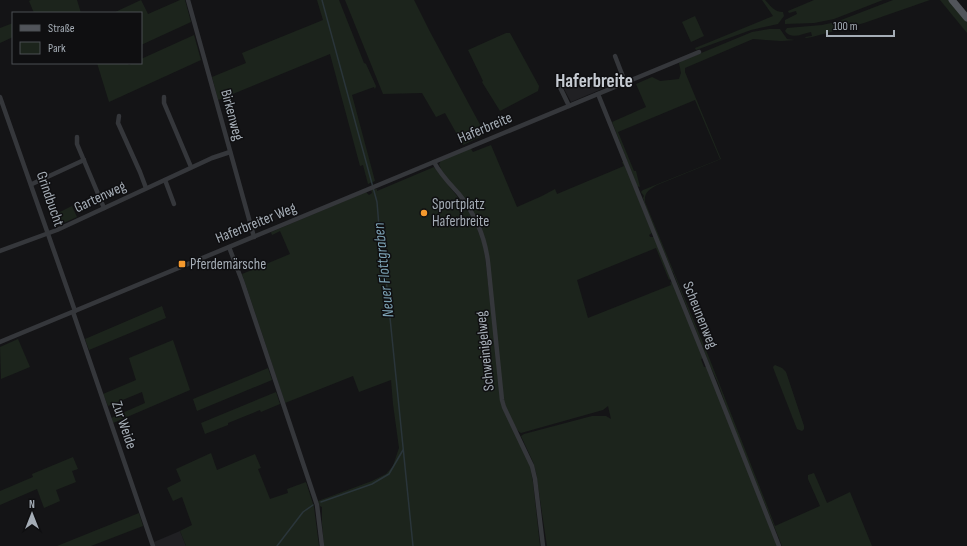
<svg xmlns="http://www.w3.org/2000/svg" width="967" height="546" font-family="'Sofia Sans Condensed',sans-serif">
	<rect width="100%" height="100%" fill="#141416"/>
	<g fill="#202023">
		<polygon points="583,76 589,87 613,76 616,83 571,102 563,87"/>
		<polygon points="180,531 186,546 155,546 154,542"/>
	</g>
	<g fill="#1c241c">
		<polygon points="31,0 77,0 81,13 34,13 29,1"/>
		<polygon points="141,0 148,14 180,0 185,0 191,22 141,45 141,13 113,13"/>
		<polygon points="317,0 339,0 364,63 366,64 376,86 375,89 374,87 352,95 375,181 368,184 363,165 360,166 330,54 218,100 212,77 246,63 242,53 323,20"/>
		<polygon points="345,0 414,0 429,30 484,132 484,135 463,145 445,113 436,117 422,93 383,94"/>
		<path d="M 762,0 L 765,0 C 771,6 774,12 783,12 L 784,16 L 778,24 L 751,30 L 696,50 L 695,48 L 773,16 Z"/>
		<polygon points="814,0 883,0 834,19 814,23 785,24 785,20 797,14 796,11 789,13 788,11"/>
		<path d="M 893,0 L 930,0 L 864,23 L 812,37 L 806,38 L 805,37 L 812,36 L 811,32 C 802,34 791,40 785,31 L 787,28 L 822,25 L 836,22 Z"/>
		<polygon points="940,0 949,0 967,22 967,33"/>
		<polygon points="695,16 704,36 691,42 682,22"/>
		<polygon points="13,23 13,37 0,43 0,28"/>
		<path d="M 769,29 L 780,29 L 787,39 L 795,40 L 781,41 L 753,39 L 685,68 L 685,72 L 721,159 L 657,185 C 649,190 644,192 645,202 L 710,360 L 775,526 L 820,506 L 808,479 L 808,475 L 814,473 L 827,503 L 850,492 L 872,546 L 782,546 L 730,418 L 718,383 L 710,366 L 673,272 L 672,271 L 645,205 L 643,198 L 644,196 L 641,192 L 643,190 L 720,159 L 695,100 L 618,132 L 634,171 L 636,171 L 640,187 L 637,186 L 612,122 L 646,107 L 636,84 L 652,77 L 660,81 L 679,79 L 681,73 L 679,63 L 682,61 L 752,32 Z"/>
		<polygon points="506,33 510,33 539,86 538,91 500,111 482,82 483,81 468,50"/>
		<polygon points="194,35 201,60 109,102 97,63 127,63 129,65 133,63 141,63 141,59"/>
		<path d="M 491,145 L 517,207 L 542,196 L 555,189 L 557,194 L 624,166 L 622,162 L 624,162 L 652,233 L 649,235 L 650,237 L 654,237 L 671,278 L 669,280 L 656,248 L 577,280 L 588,318 L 671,285 L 670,282 L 673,283 L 703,358 L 701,359 L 704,367 L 707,367 L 777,546 L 547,546 L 536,473 L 533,462 L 521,436 L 524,434 L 592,416 L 606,416 L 611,419 L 608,406 L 603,410 L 521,433 C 512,428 506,407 503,398 L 491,289 L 480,226 L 443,174 L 439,164 L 441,161 L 468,149 L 471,149 L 473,152 Z"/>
		<polygon points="434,167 472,215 484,247 501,398 529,461 533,482 540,546 324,546 322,524 322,507 320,506 318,501 372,481 386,474 393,466 399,448 393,404 391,380 359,392 353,376 285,403 242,274 290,254 280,231 272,235 271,232 366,192 369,195 372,193 371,190 377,189 377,191"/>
		<polygon points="72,206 77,217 59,225 54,215"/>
		<polygon points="162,306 166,318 89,350 85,339"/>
		<polygon points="18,339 30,367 1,379 0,347"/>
		<polygon points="173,340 190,390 113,423 111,418 145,403 142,392 108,406 103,394 136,380 129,358"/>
		<polygon points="775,365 782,368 786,372 804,426 804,429 802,431 797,429 774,370 773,367"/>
		<polygon points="268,368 272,380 197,411 193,399"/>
		<polygon points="276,392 280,404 261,412 260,410 228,423 228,425 205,434 201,423"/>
		<polygon points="211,453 217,470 255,454 261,468 258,469 270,499 288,493 287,489 306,482 314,507 319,546 186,546 180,531 192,525 182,497 173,501 167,488 181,481 176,469"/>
		<polygon points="73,457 78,469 72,471 76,482 56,490 60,501 44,508 37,489 0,505 0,491 33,477 32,474"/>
		<polygon points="139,513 143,526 91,546 57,546"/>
	</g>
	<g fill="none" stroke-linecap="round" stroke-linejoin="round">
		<g stroke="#2a353a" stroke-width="1.5">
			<polyline points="322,0 377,202 381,251 385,268 413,546"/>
			<polyline points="321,502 372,484 389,474 403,450"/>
			<polyline points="277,546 303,512 313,505"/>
		</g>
		<g stroke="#35373b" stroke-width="4.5">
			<polyline points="188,0 254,237"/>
			<polyline points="615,56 625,82"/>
			<polyline points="558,83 569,106"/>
			<polyline points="598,94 705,359 779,546"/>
			<polyline points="0,97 75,311"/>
			<polyline points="164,97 164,103 191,167"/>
			<polyline points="119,116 118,123 140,172 146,188"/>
			<polyline points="77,137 77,144 104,208"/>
			<path d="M 434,162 C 440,174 450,184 459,194 C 475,214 485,237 488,262 L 502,400 L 504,407 L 532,466 L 535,479 L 543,546"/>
			<polyline points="165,180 174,204"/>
			<polyline points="32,184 84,160"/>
			<polyline points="229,247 242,281 317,505 322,546"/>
			<polyline points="0,251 57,230 212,158 230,152"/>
			<polyline points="73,312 153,546"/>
			<polyline points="0,342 699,52"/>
		</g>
		<polyline stroke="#51545a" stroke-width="7" points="952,0 967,18"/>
	</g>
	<g fill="#f5992d" stroke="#0f0f11" stroke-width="1.5">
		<circle cx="424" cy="213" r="4"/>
		<rect x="178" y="260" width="8" height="8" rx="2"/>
	</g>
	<g text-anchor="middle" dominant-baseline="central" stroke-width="3" stroke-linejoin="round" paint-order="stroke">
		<g font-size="15" fill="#a5adb6" stroke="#0f0f11">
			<text transform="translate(232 115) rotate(75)">Birkenweg</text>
			<text transform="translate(485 128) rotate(-23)">Haferbreite</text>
			<text transform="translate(100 197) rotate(-25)">Gartenweg</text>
			<text transform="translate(50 199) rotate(71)">Grindbucht</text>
			<text transform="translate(256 223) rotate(-22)">Haferbreiter Weg</text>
			<text transform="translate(700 315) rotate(68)">Scheunenweg</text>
			<text transform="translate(485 351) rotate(-96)">Schweinigelweg</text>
			<text transform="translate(124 425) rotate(71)">Zur Weide</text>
		</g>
		<g font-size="15" fill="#a5adb6" stroke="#0f0f11" text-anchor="start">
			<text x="432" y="204">Sportplatz<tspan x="432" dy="17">Haferbreite</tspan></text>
			<text x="190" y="264">Pferdemärsche</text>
		</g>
		<g font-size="16" font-style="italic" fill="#7ba0b2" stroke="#0f0f11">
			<text transform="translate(384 270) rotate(-96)">Neuer Flottgraben</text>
		</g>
		<g font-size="19" font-weight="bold" fill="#c6cbd2" stroke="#0f0f11">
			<text x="594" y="81">Haferbreite</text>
		</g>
	</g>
	<rect x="12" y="12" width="130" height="52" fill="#0f0f11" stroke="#4b4e53"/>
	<rect x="20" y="25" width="20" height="6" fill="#51545a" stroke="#4b4e53"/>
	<text x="48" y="32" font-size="12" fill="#a5adb6">Straße</text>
	<rect x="20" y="42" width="20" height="12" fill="#1c241c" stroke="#4b4e53"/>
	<text x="48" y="52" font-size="12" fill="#a5adb6">Park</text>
	<g transform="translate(32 514)" stroke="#0f0f11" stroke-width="3" paint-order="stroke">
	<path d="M0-3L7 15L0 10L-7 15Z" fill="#a5adb6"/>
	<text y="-6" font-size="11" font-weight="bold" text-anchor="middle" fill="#a5adb6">N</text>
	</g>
	<path d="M827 30v6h67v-6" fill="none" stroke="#a5adb6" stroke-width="2"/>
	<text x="833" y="30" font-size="12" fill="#a5adb6" stroke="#0f0f11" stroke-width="3" paint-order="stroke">100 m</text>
</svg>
